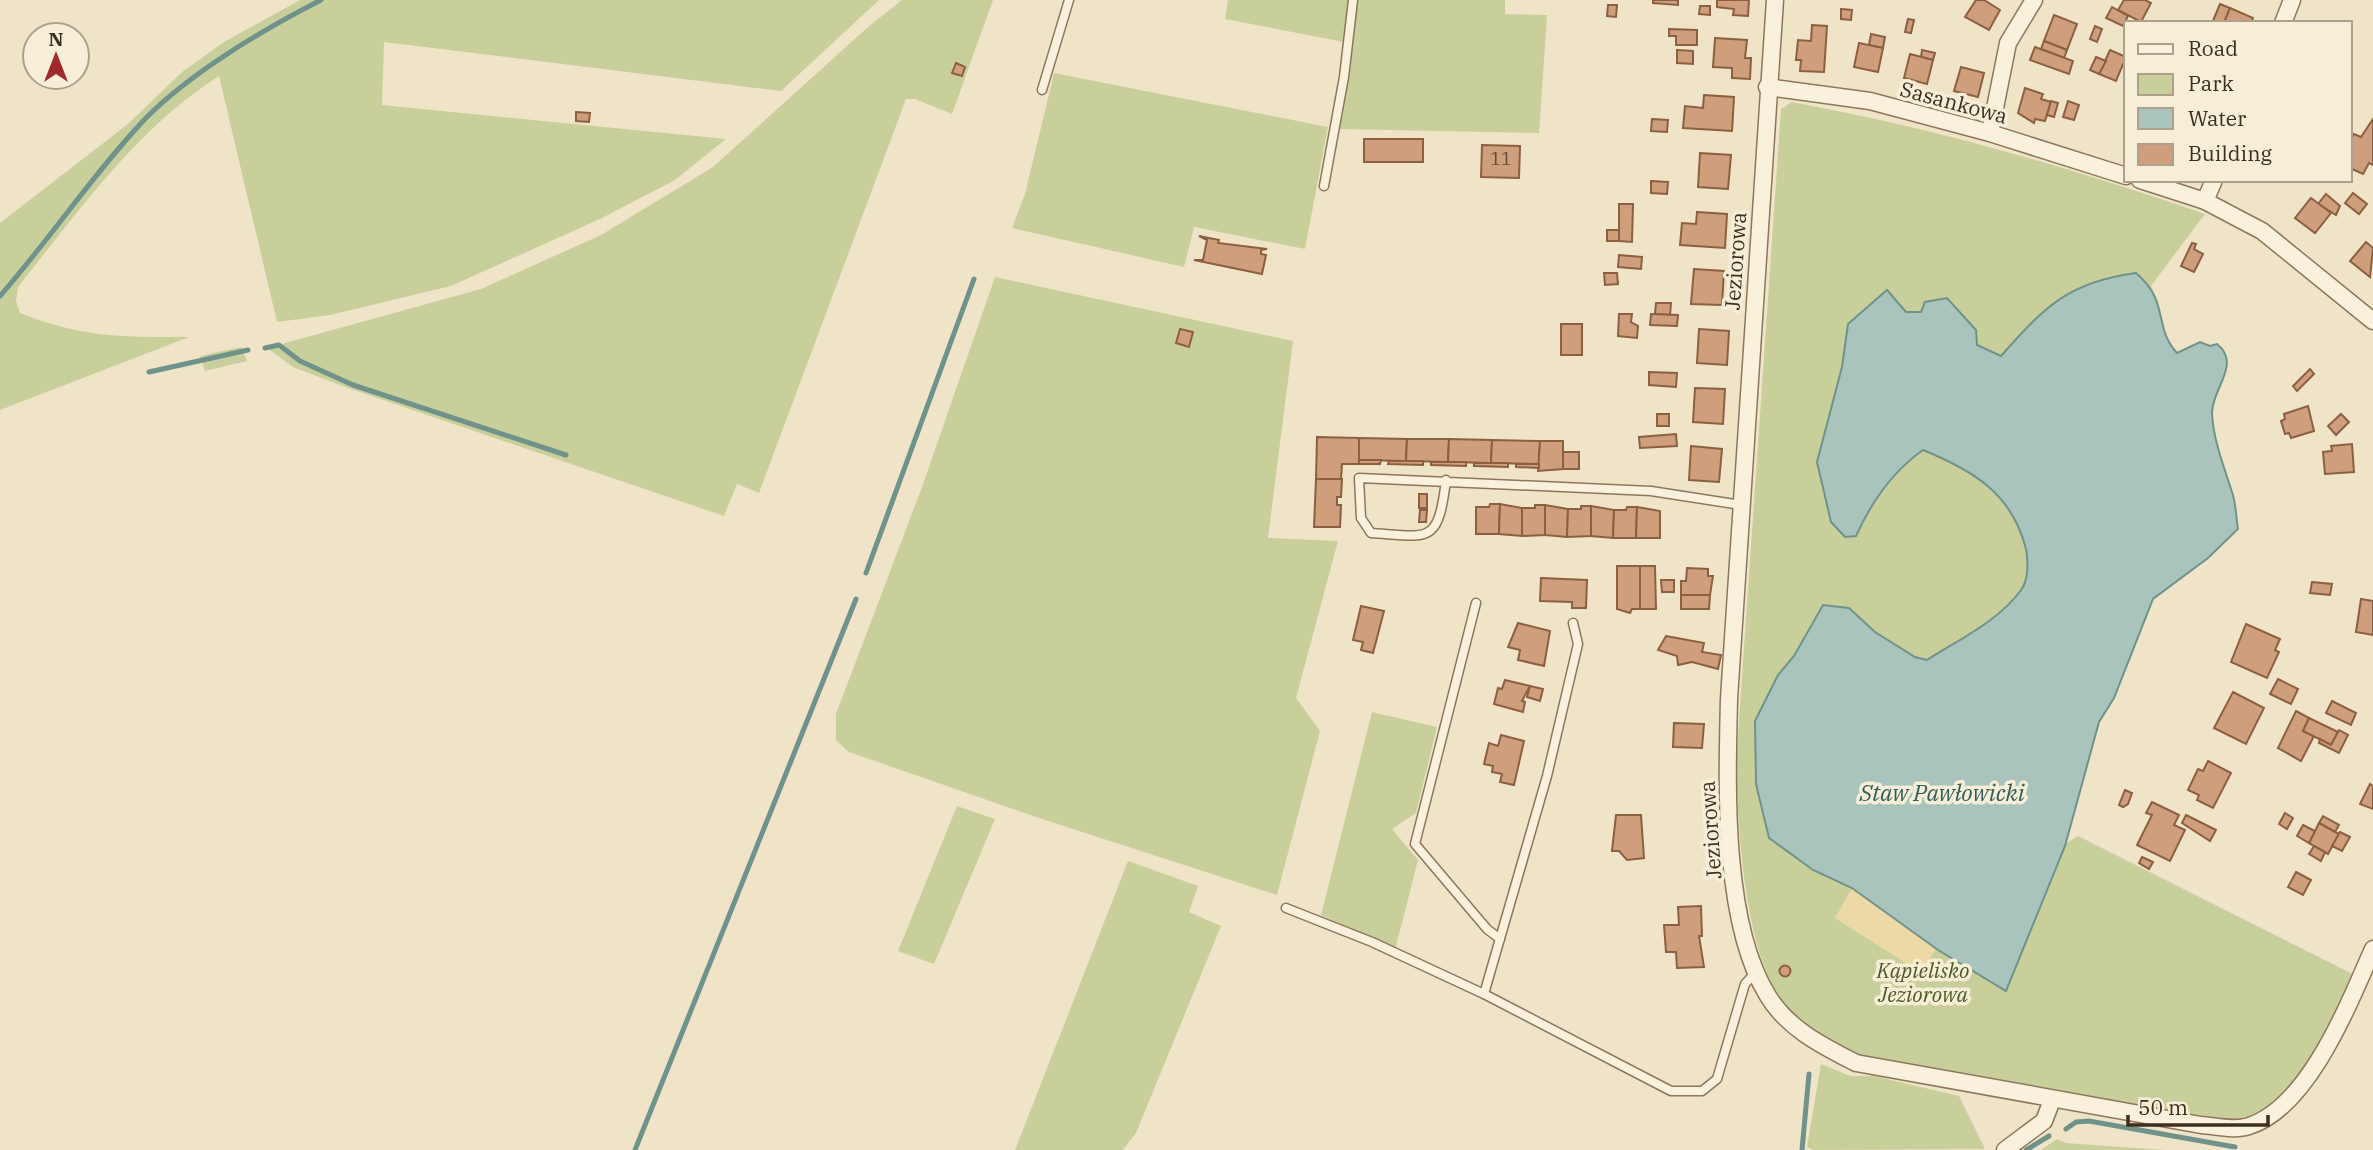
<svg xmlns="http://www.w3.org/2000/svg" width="2373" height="1150" font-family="'IBM Plex Serif',serif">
	<rect width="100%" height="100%" fill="#f0e4c8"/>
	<g fill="#c9cf9b">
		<path d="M 300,0 L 879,0 L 781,91 L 384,42 L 382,105 L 726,139 L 675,180 L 600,219 L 451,286 L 330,315 L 277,322 L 219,76 C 137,128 78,212 18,287 L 16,301 L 20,313 C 83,338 123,337 189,337 L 0,410 L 0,223 L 128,124 L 182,72 L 224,42 Z"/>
		<polygon points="902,0 993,0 952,114 915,99 906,99 759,493 737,484 724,516 348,388 293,367 267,348 481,289 601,235 713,167 868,27"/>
		<polygon points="1228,0 1349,0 1344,42 1225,19"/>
		<polygon points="1357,0 1505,0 1505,14 1547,15 1539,133 1338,129"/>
		<polygon points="1054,73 1328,127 1305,249 1194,227 1184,267 1012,228 1025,194"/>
		<path d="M 1792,102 C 1933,128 2069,167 2205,214 L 2151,286 C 2163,308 2160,335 2177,353 L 2200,342 L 2210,346 L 2217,344 C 2242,364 2212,388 2212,413 C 2213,439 2224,467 2232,492 C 2236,503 2236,517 2238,529 L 2208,558 L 2153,599 L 2114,698 L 2099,722 L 2065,844 L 2078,836 L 2353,974 C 2329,1027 2298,1110 2232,1120 C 2136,1104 2039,1092 1944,1073 C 1909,1066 1873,1061 1840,1048 C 1817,1037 1794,1018 1780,997 C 1744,946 1738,826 1736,764 L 1781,109 Z"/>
		<polygon points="995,277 1293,341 1268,538 1338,541 1296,698 1320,731 1277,895 1036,817 849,752 836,740 836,714 922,487"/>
		<polygon points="241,347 247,361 205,371 200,356"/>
		<polygon points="1372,712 1437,727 1416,813 1392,829 1418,860 1395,950 1321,915"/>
		<polygon points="957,806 995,819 934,964 898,951"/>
		<polygon points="1128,861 1198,886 1189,912 1221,926 1136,1133 1123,1150 1015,1150"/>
		<polygon points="1821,1064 1850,1076 1874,1076 1959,1096 1985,1149 1814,1150 1807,1147"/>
		<polygon points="2057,1139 2066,1143 2165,1150 2041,1150"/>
	</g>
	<polygon fill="#ecd9a5" points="1852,888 1937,947 1921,973 1835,918"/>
	<path fill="#a9c4bc" stroke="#6f938a" stroke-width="2" d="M 2136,273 C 2170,302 2153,327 2177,353 L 2200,342 L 2210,346 L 2217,344 C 2242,364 2212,388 2212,413 C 2213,439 2224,467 2232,492 C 2236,503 2236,517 2238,529 L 2208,558 L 2153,599 L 2114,698 L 2099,722 L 2065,846 L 2006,991 L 1938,950 L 1852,888 L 1813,870 L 1769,838 L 1756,784 L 1755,721 L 1778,675 L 1794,656 L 1823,605 L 1849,608 L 1875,632 L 1915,657 L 1927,660 C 1958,640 1999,621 2021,590 C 2029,580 2028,560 2026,549 C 2012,493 1972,470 1923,450 C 1893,471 1871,503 1856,536 L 1845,537 L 1831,522 L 1817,462 L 1842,367 L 1848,324 L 1887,290 L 1906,312 L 1921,312 L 1925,302 L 1947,298 L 1976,330 L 1977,345 L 2001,356 C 2045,306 2069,282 2136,273 Z"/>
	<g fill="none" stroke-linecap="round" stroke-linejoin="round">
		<g stroke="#6f938a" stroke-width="5">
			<path d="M 0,296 C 50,239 93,174 145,119 C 190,73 264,29 321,0"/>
			<polyline points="265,348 279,345 300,361 353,385 566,455"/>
			<polyline points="149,372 248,350"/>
			<polyline points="866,573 974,279"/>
			<polyline points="2066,1129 2076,1122 2089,1121 2235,1147"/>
			<polyline points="635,1150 856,599"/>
			<polyline points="1802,1150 1809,1074"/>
			<polyline points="2026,1150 2049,1136"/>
		</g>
	</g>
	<g fill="#cf9f7d" stroke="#8d5f41" stroke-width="2">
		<polygon points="1653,0 1678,0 1678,5 1653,3"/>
		<polygon points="1717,0 1749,0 1748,16 1733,15 1734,9 1717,7"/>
		<polygon points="1976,0 1984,0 2000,10 1989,30 1965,17"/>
		<polygon points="2124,0 2145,0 2151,3 2141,22 2118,10"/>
		<polygon points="2220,4 2230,8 2224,23 2212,23"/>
		<polygon points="1608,5 1617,5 1616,17 1607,16"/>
		<polygon points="1700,6 1710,6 1710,15 1699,14"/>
		<polygon points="2112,7 2128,16 2123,26 2106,18"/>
		<polygon points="2230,8 2253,18 2251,23 2224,23"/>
		<polygon points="1841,9 1852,10 1851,20 1841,19"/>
		<polygon points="2054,15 2077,24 2067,50 2044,41"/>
		<polygon points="1908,19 1914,20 1911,33 1905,32"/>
		<polygon points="1812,25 1827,26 1824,72 1800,71 1801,60 1796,60 1798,40 1811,41"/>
		<polygon points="2095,26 2102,29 2097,42 2090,39"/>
		<polygon points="1669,29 1697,30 1697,45 1676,45 1676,36 1669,36"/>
		<polygon points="1871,34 1885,37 1883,48 1869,45"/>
		<polygon points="1715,38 1747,40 1745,58 1751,58 1750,79 1732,78 1732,68 1713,67"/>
		<polygon points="2044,41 2067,50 2064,58 2041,49"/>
		<polygon points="1859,43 1883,48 1878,72 1854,67"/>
		<polygon points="2035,47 2073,61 2069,74 2030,60"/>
		<polygon points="1677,50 1693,51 1693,64 1677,63"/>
		<polygon points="1922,50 1935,53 1933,60 1921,57"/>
		<polygon points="2110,50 2126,57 2116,81 2099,74"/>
		<polygon points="1910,54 1933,60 1927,84 1904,78"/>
		<polygon points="2096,57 2106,61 2099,74 2090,70"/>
		<polygon points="956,63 965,67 962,76 952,73"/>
		<polygon points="1961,67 1984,73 1978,97 1954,91"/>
		<polygon points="2025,88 2043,94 2041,99 2051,102 2045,121 2035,119 2034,123 2018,113"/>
		<polygon points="1704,95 1734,97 1732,131 1683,128 1685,106 1703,108"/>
		<polygon points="2051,101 2058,103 2054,117 2047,115"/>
		<polygon points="2068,101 2079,105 2074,120 2063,117"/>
		<polygon points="576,112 590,113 589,122 576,121"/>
		<polygon points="1652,119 1668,120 1667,132 1651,131"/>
		<polygon points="2373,119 2373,165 2369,163 2363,174 2350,168 2350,140 2354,134 2361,137"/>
		<rect x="1364" y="139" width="59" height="23"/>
		<polygon points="1482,145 1520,146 1519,178 1481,177"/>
		<polygon points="1700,153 1731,155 1728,189 1698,187"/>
		<polygon points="1651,181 1668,182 1667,194 1651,193"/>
		<polygon points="2353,193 2367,204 2359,214 2345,203"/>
		<polygon points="2326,194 2340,206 2336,215 2318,204"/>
		<polygon points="2311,198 2331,213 2315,233 2295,218"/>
		<polygon points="1619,204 1633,204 1632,242 1619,241"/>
		<polygon points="1697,212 1727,214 1725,248 1680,245 1682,223 1696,224"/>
		<rect x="1607" y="230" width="12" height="11"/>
		<polygon points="1199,236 1219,240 1218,243 1267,249 1261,250 1261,254 1266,255 1262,274 1194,260 1203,260 1207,240"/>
		<polygon points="2366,242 2373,248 2370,277 2350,261"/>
		<polygon points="2192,243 2196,244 2194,249 2203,254 2194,272 2181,266"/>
		<polygon points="1619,255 1642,257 1641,269 1618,267"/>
		<polygon points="1694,269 1724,271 1722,305 1691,304"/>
		<polygon points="1604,273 1617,273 1618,284 1605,285"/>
		<polygon points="1656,303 1671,303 1670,315 1655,314"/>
		<polygon points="1619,314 1632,314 1631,322 1638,326 1637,338 1618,336"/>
		<polygon points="1651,314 1678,315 1677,326 1650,325"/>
		<rect x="1561" y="324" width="21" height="31"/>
		<polygon points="1180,329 1193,332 1189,347 1176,343"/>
		<polygon points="1699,329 1729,331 1727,365 1697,363"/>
		<polygon points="2310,369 2314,374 2297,391 2293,386"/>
		<polygon points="1649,372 1677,373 1676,387 1649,385"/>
		<polygon points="1695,388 1725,389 1723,424 1693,422"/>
		<polygon points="2308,406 2314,431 2291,438 2289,433 2285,434 2281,421 2285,419 2284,414"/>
		<rect x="1657" y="414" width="12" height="12"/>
		<polygon points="2341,414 2349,422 2336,435 2328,426"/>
		<polygon points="1676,434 1677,446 1640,448 1639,437"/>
		<polygon points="1317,437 1359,438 1359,464 1342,464 1341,479 1316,479"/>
		<polygon points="1359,438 1407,439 1406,461 1359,460"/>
		<polygon points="1407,439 1449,439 1448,462 1406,461"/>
		<polygon points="1449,439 1492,440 1491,463 1448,462"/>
		<polygon points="1492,440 1540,441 1539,464 1491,463"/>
		<polygon points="1540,441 1563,441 1563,469 1538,471"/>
		<polygon points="2352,444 2354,472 2325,474 2323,452 2332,451 2331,446"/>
		<polygon points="1691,446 1722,449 1719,482 1689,480"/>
		<rect x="1563" y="452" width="16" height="17"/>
		<polygon points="1359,460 1381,460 1380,464 1359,464"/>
		<polygon points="1389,461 1423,461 1423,465 1388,464"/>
		<polygon points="1431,462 1466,462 1466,466 1431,465"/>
		<polygon points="1474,463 1508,463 1508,467 1474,466"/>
		<polygon points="1516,464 1539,464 1539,468 1516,467"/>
		<polygon points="1316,479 1342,479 1341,497 1337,497 1337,505 1341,505 1340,527 1314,527"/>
		<rect x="1419" y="494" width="8" height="14"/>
		<polygon points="1490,504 1500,504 1499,534 1476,534 1476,507 1489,507"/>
		<polygon points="1500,504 1522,508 1522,536 1499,534"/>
		<polygon points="1535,505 1545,505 1545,535 1522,536 1522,508 1535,508"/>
		<polygon points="1545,505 1568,509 1567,537 1545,535"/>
		<polygon points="1581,506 1591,506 1591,536 1567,537 1568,509 1581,509"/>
		<polygon points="1591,506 1614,510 1613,538 1591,536"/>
		<polygon points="1627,507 1637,507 1636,538 1613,538 1614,510 1626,510"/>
		<polygon points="1637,507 1660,511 1660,538 1636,538"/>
		<polygon points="1420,510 1427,510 1426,522 1419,522"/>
		<polygon points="1617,566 1640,566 1640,609 1632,609 1630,613 1617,609"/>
		<polygon points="1640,566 1655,566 1656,609 1640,609"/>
		<polygon points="1687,568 1708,569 1708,576 1713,576 1710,595 1681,595 1681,581 1686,581"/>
		<polygon points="1541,578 1587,580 1586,608 1572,608 1572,602 1540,601"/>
		<polygon points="1661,580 1674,580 1674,592 1662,592"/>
		<polygon points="2312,582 2332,584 2330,595 2310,593"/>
		<polygon points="1681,595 1710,595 1709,609 1681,609"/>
		<polygon points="2361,599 2373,601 2373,635 2356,632"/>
		<polygon points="1361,606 1384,611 1373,653 1361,650 1363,642 1353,640"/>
		<polygon points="1518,623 1550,631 1544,666 1518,660 1520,650 1508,647"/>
		<polygon points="2246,624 2280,639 2275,650 2279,652 2267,678 2231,662"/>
		<polygon points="1666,636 1704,643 1702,652 1721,655 1718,669 1692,662 1678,665 1677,656 1658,650"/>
		<polygon points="2278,679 2298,689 2291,704 2270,694"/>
		<polygon points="1505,680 1530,686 1522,701 1525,702 1523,712 1494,704 1498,688 1502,689"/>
		<polygon points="1530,686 1543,689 1540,701 1527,697"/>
		<polygon points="2233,692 2264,708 2246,744 2214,728"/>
		<polygon points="2332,701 2356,713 2351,725 2326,713"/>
		<polygon points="2296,711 2309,718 2303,731 2314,736 2301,761 2278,748"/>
		<polygon points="2309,718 2338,732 2331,745 2303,731"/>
		<polygon points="1674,723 1704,724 1702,748 1673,747"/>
		<polygon points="2339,730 2348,735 2339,753 2319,743 2320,739 2331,745"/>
		<polygon points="1501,735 1524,741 1514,785 1500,782 1502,774 1492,772 1493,766 1484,764 1489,743 1498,746"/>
		<polygon points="2208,761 2231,773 2213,808 2197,800 2199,795 2188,790 2198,769 2203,771"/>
		<polygon points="2370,784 2373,786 2373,809 2360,804"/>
		<polygon points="2125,790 2132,793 2128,804 2123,807 2119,805"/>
		<polygon points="2152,802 2179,815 2174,825 2185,830 2170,861 2137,845 2152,815 2146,813"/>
		<polygon points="2285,813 2293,818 2287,829 2279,824"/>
		<polygon points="1616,815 1641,815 1644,858 1627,860 1619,851 1612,851"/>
		<polygon points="2186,815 2216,830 2210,841 2182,823"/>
		<polygon points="2323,816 2339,825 2335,832 2319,823"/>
		<polygon points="2319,823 2339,834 2328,854 2309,843"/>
		<polygon points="2303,825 2315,831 2309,843 2297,836"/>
		<polygon points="2340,832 2350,837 2342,851 2332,846"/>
		<polygon points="2314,846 2325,852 2321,861 2309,854"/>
		<polygon points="2142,857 2153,862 2149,869 2139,863"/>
		<polygon points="2296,872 2311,880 2303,895 2288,887"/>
		<polygon points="1701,906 1702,936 1699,936 1704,967 1677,968 1676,952 1666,952 1664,925 1679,925 1678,907"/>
		<circle cx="1785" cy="971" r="5.5"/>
	</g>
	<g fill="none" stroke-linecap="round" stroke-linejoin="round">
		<defs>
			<g id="lane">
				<polyline points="1042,90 1069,0"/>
				<polyline points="1324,186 1344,77 1353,0"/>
				<path d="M 1446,480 C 1438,545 1430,537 1371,533 L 1361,518 L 1359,478 L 1651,491 L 1741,505"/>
				<polyline points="1476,603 1415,844 1487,929 1500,939"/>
				<polyline points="1286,908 1372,942 1484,994 1671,1091 1702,1091 1717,1079 1745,984 1755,973"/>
				<polyline points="1484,994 1547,776 1578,644 1573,623"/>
			</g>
			<g id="street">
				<path d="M 1775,0 L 1729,699 C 1727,784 1722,922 1768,996 C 1788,1029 1823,1046 1856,1063 L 2201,1125 C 2216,1126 2234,1131 2249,1126 C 2309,1107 2349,1003 2373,949"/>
				<polyline points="2283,23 2292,0"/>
				<polyline points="1767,87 1870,101 1990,133 2126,176"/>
				<polyline points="1990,133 2008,43 2034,0"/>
				<polyline points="2140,180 2205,201 2262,231 2373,321"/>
				<polyline points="2205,201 2214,180"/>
				<polyline points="2005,1150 2044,1121 2052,1100"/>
			</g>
		</defs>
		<use href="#lane" stroke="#8d765c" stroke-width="11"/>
		<use href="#street" stroke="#8d765c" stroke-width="19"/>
		<use href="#lane" stroke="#faf1dc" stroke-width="8"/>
		<use href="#street" stroke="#faf1dc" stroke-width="16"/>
	</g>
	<g text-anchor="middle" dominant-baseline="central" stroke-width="7" stroke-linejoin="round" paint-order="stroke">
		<g font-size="18" fill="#624a37">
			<text x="1501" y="158">11</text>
		</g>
		<g font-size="21" fill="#3d2e20" stroke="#f7eed8">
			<text transform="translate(1954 102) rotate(15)">Sasankowa</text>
			<text transform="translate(1735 261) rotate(-86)">Jeziorowa</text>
			<text transform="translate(1710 830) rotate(-94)">Jeziorowa</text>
		</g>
		<g font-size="21" font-style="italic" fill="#4d5a26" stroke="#f7eed8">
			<text x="1923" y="970">Kąpielisko<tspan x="1923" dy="24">Jeziorowa</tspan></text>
		</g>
		<g font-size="23" font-style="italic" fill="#2f5d5a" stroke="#f7eed8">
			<text x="1942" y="792">Staw Pawłowicki</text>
		</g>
	</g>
	<rect x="2124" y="21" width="228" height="161" fill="#f7eed8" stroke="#ada18e" stroke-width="2"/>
	<rect x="2138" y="44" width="35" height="10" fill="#faf1dc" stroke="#ada18e" stroke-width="2"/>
	<text x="2188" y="56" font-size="21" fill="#3d2e20">Road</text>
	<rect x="2138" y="74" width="35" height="21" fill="#c9cf9b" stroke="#ada18e" stroke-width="2"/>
	<text x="2188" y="91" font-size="21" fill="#3d2e20">Park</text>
	<rect x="2138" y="108" width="35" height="21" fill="#a9c4bc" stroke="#ada18e" stroke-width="2"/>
	<text x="2188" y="126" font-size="21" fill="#3d2e20">Water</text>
	<rect x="2138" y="144" width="35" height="21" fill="#cf9f7d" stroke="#ada18e" stroke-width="2"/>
	<text x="2188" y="161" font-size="21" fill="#3d2e20">Building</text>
	<g transform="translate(56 56)"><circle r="33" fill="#f7eed8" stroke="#ada18e" stroke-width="2"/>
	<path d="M0-5L12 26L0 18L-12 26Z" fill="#9e2a2b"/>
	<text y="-10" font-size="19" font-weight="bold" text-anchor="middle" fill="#3d2e20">N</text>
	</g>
	<path d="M2128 1115v10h140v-10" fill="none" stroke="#3d2e20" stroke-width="3.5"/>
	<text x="2138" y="1115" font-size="21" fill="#3d2e20" stroke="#f7eed8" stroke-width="5" paint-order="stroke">50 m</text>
</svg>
